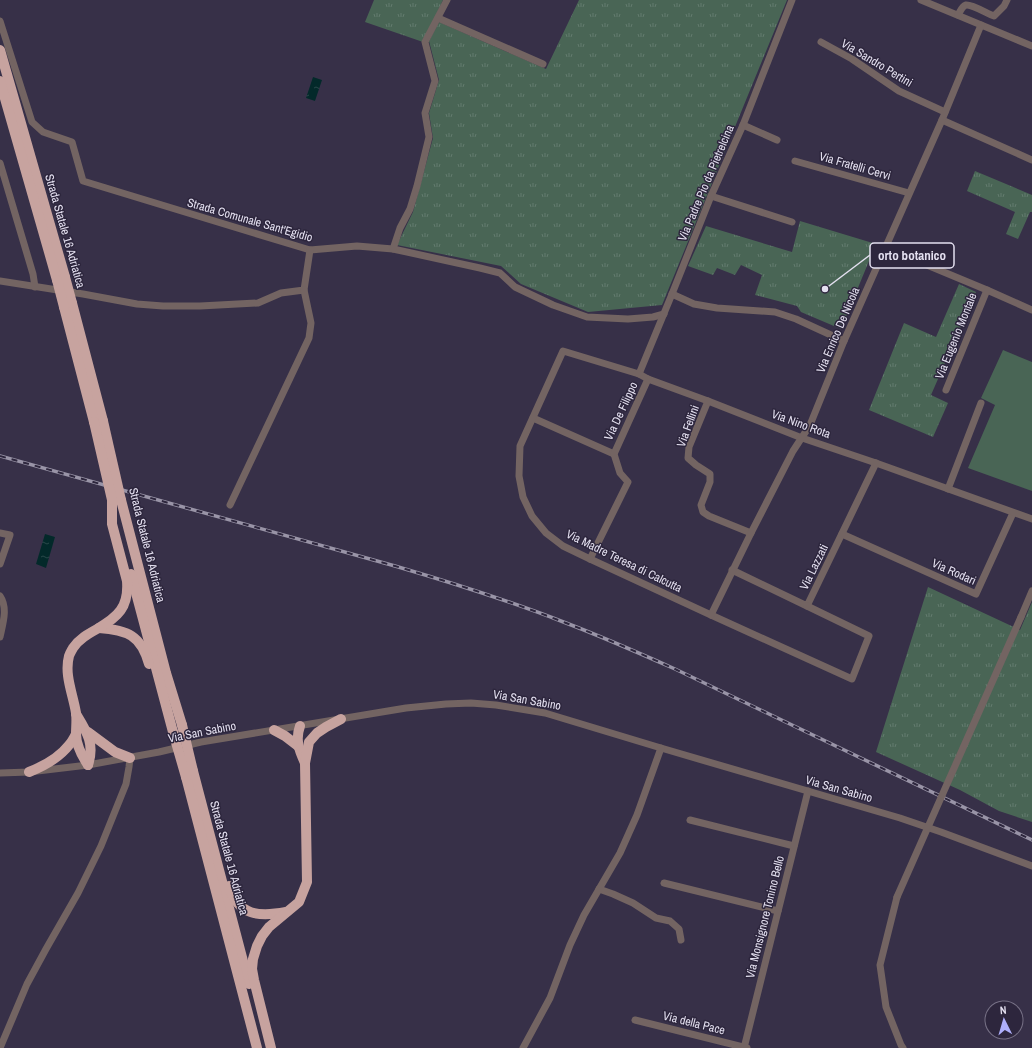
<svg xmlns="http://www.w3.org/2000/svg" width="1032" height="1048" font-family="'Archivo Narrow',sans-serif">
	<defs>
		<pattern id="grass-tufts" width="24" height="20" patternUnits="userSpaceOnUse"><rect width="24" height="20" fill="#496555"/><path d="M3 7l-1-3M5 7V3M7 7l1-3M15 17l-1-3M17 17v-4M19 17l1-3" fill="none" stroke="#637b6e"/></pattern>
		<pattern id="water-ripples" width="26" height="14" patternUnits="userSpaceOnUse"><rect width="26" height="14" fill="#03292a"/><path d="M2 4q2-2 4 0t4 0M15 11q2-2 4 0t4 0" fill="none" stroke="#284849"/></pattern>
	</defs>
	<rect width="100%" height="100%" fill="#373048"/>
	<g fill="url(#grass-tufts)">
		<polygon points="374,0 443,0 423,42 365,22"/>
		<polygon points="579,0 787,0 662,305 588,312 521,284 501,266 397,245 413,212 433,138 429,113 439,80 429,41 439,22 546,69"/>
		<polygon points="975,171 1032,195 1032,212 1030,212 1018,239 1006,234 1015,212 967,191"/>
		<polygon points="800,221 876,244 841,329 801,312 797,306 755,295 762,275 741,265 735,275 717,268 713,275 688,266 706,226 792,252"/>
		<polygon points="959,284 976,292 931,395 948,403 933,437 869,410 904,323 936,337"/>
		<polygon points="928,587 1020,630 1032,602 1032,822 999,811 960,790 876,752"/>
	</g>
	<polygon fill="#496555" points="1003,350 1032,362 1032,491 968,468 995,405 981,398"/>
	<g fill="url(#water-ripples)">
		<polygon points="313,77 322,80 315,101 306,98"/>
		<polygon points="45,534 55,537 46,568 36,564"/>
	</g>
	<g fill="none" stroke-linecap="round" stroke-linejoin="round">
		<g stroke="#736462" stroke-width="7">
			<polyline points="921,0 1032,46"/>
			<path d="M 958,15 C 960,12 962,6 966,5 C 972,4 988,14 994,16 L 1004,6 L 1007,0"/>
			<polyline points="438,18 543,64"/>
			<polyline points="0,21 32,122 43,132 72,142 83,181 310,250 357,246 393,249 480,268 500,273 515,287 553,305 587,317 628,319 653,317 664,314"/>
			<polyline points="821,42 852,59 899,91 945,112"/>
			<polyline points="942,120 1032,160"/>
			<polyline points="743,125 777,140"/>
			<polyline points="795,161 909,193"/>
			<polyline points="0,163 33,274 35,287"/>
			<polyline points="711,196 792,222"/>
			<polyline points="886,248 987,290 1032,310"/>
			<polyline points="393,249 400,228 410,209 417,186 429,137 425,113 435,81 425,42 447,0"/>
			<polyline points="0,281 83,294 137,304 163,306 200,306 258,303 281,293 304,290 310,250"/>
			<polyline points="672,294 694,304 717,308 775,312 796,319 844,341"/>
			<polyline points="639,374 672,294 711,196 743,125 792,0"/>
			<polyline points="946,390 987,290"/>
			<polyline points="708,401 689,447 688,458 696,465 710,474 710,482 701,505 703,512 709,516 751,533"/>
			<polyline points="533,418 614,454"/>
			<polyline points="948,489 981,403"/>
			<polyline points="230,505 309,338 311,323 304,290"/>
			<polyline points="0,533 10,535 0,564"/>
			<polyline points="842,534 976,594 1013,513"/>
			<polyline points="590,559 628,482 620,473 614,454 648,379"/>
			<polyline points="732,570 807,606 876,463"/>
			<path d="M 0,596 C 8,608 3,623 0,637"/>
			<polyline points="807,606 869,636 852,679 711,615 590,559 563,546 546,533 532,516 523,497 519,476 520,446 563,351 639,374 648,379 708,401 802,438 876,463 1032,519"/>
			<polyline points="711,615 751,533 793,451 810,425 844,341 942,120 981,25"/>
			<polyline points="1021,617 1032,591"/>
			<polyline points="0,773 29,772 88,765 159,752 201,742 406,708 446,704 471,703 496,705 545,713 661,748 900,818 941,832 1032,866"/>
			<polyline points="690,820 794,846"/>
			<polyline points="664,883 778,911"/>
			<polyline points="599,889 613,894 633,903 656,918 670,921 679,929 681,940"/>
			<polyline points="897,897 880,965 886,1007 901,1045 903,1048"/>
			<polyline points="635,1020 747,1048"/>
			<polyline points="0,1048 27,984 46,949 78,893 101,846 126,784 129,767 130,758"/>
			<polyline points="523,1048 550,998 570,945 584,915 620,853 637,815 661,748"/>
			<polyline points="744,1048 808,791"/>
		</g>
		<g stroke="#c7a39f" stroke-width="10">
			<polyline points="0,50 65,277"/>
			<polyline points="0,81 57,280"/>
			<polyline points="72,303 103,421"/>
			<polyline points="64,307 94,422"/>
			<polyline points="121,500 166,673 182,725"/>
			<polyline points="131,574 173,732"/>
			<path d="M 99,628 C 127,630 141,635 149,664"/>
			<path d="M 76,714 C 87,732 95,744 88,765"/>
			<path d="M 300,726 C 295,740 299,750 305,763"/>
			<polyline points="274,730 285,736 298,746"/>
			<polyline points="88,732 115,752 130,758"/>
			<path d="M 88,765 C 82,756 76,745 76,734 C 76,727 77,720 76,713 C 73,694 64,675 69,656 C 70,653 72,650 73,648 C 79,639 88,634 97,629 C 118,617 129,607 127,581 L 112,524 L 112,500"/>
			<polyline points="193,771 249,984"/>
			<path d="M 29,772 C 44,766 59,758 69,745 C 72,742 74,738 76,734"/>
			<polyline points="186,777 257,1048"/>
			<path d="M 229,886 C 238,916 259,917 286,912"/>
			<polyline points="271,1048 254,980 252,969 253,959 257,946 262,936 269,927 299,902 307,882 305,763 309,742 317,733 326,727 341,719"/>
		</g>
		<defs>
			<path id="rail" d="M 0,456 L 395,566 C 453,583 510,601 566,623 C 603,637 639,653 675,669 L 1032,840"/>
		</defs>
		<use href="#rail" stroke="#9994a7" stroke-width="3.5"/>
		<use href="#rail" stroke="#2d263d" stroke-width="2" stroke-dasharray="6" stroke-linecap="butt"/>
		<polyline stroke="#736462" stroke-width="7" points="897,897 1021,617"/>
		<g stroke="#c7a39f" stroke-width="10">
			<polyline points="65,277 72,303"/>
			<polyline points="57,280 64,307"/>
			<polyline points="103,421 121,500"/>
			<polyline points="94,422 112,500"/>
			<polyline points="182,725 193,771"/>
			<polyline points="173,732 186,777"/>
		</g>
	</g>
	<g text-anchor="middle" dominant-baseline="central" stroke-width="3" stroke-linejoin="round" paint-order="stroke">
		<g font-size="12" fill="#e4e0f0" stroke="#2d263d">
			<text transform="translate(877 63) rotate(31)">Via Sandro Pertini</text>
			<text transform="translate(855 166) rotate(16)">Via Fratelli Cervi</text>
			<text transform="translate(706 183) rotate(-67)">Via Padre Pio da Pietrelcina</text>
			<text transform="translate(250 220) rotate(16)">Strada Comunale Sant'Egidio</text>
			<text transform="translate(65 231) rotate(74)">Strada Statale 16 Adriatica</text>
			<text transform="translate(838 330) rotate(-67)">Via Enrico De Nicola</text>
			<text transform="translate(956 336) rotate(-68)">Via Eugenio Montale</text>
			<text transform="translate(621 411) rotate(-65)">Via De Filippo</text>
			<text transform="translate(801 424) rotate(20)">Via Nino Rota</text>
			<text transform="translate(688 426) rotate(-70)">Via Fellini</text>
			<text transform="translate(147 545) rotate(76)">Strada Statale 16 Adriatica</text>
			<text transform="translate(624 561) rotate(26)">Via Madre Teresa di Calcutta</text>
			<text transform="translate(814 567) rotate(-64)">Via Lazzati</text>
			<text transform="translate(954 572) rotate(24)">Via Rodari</text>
			<text transform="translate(527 700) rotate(10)">Via San Sabino</text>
			<text transform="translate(202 732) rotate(-11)">Via San Sabino</text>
			<text transform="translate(839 789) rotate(16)">Via San Sabino</text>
			<text transform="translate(229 858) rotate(75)">Strada Statale 16 Adriatica</text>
			<text transform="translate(765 917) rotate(-76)">Via Monsignore Tonino Bello</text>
			<text transform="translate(694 1023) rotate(14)">Via della Pace</text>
		</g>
	</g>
	<path fill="none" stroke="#e4e0f0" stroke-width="1.5" d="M825 289L870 255"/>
	<circle fill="#e4e0f0" stroke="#2d263d" stroke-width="1.5" cx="825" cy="289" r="4"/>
	<rect fill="#2d263d" stroke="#e4e0f0" stroke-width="1.5" x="870" y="243" width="84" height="25" rx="4"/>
	<g font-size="13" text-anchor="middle" font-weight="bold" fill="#e4e0f0">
		<text x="912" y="260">orto botanico</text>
	</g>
	<g transform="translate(1004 1020) rotate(355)"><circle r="19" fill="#2d263d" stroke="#767085"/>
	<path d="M0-3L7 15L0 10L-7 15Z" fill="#aeaefb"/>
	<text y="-6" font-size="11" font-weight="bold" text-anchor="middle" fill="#e4e0f0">N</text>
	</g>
</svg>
